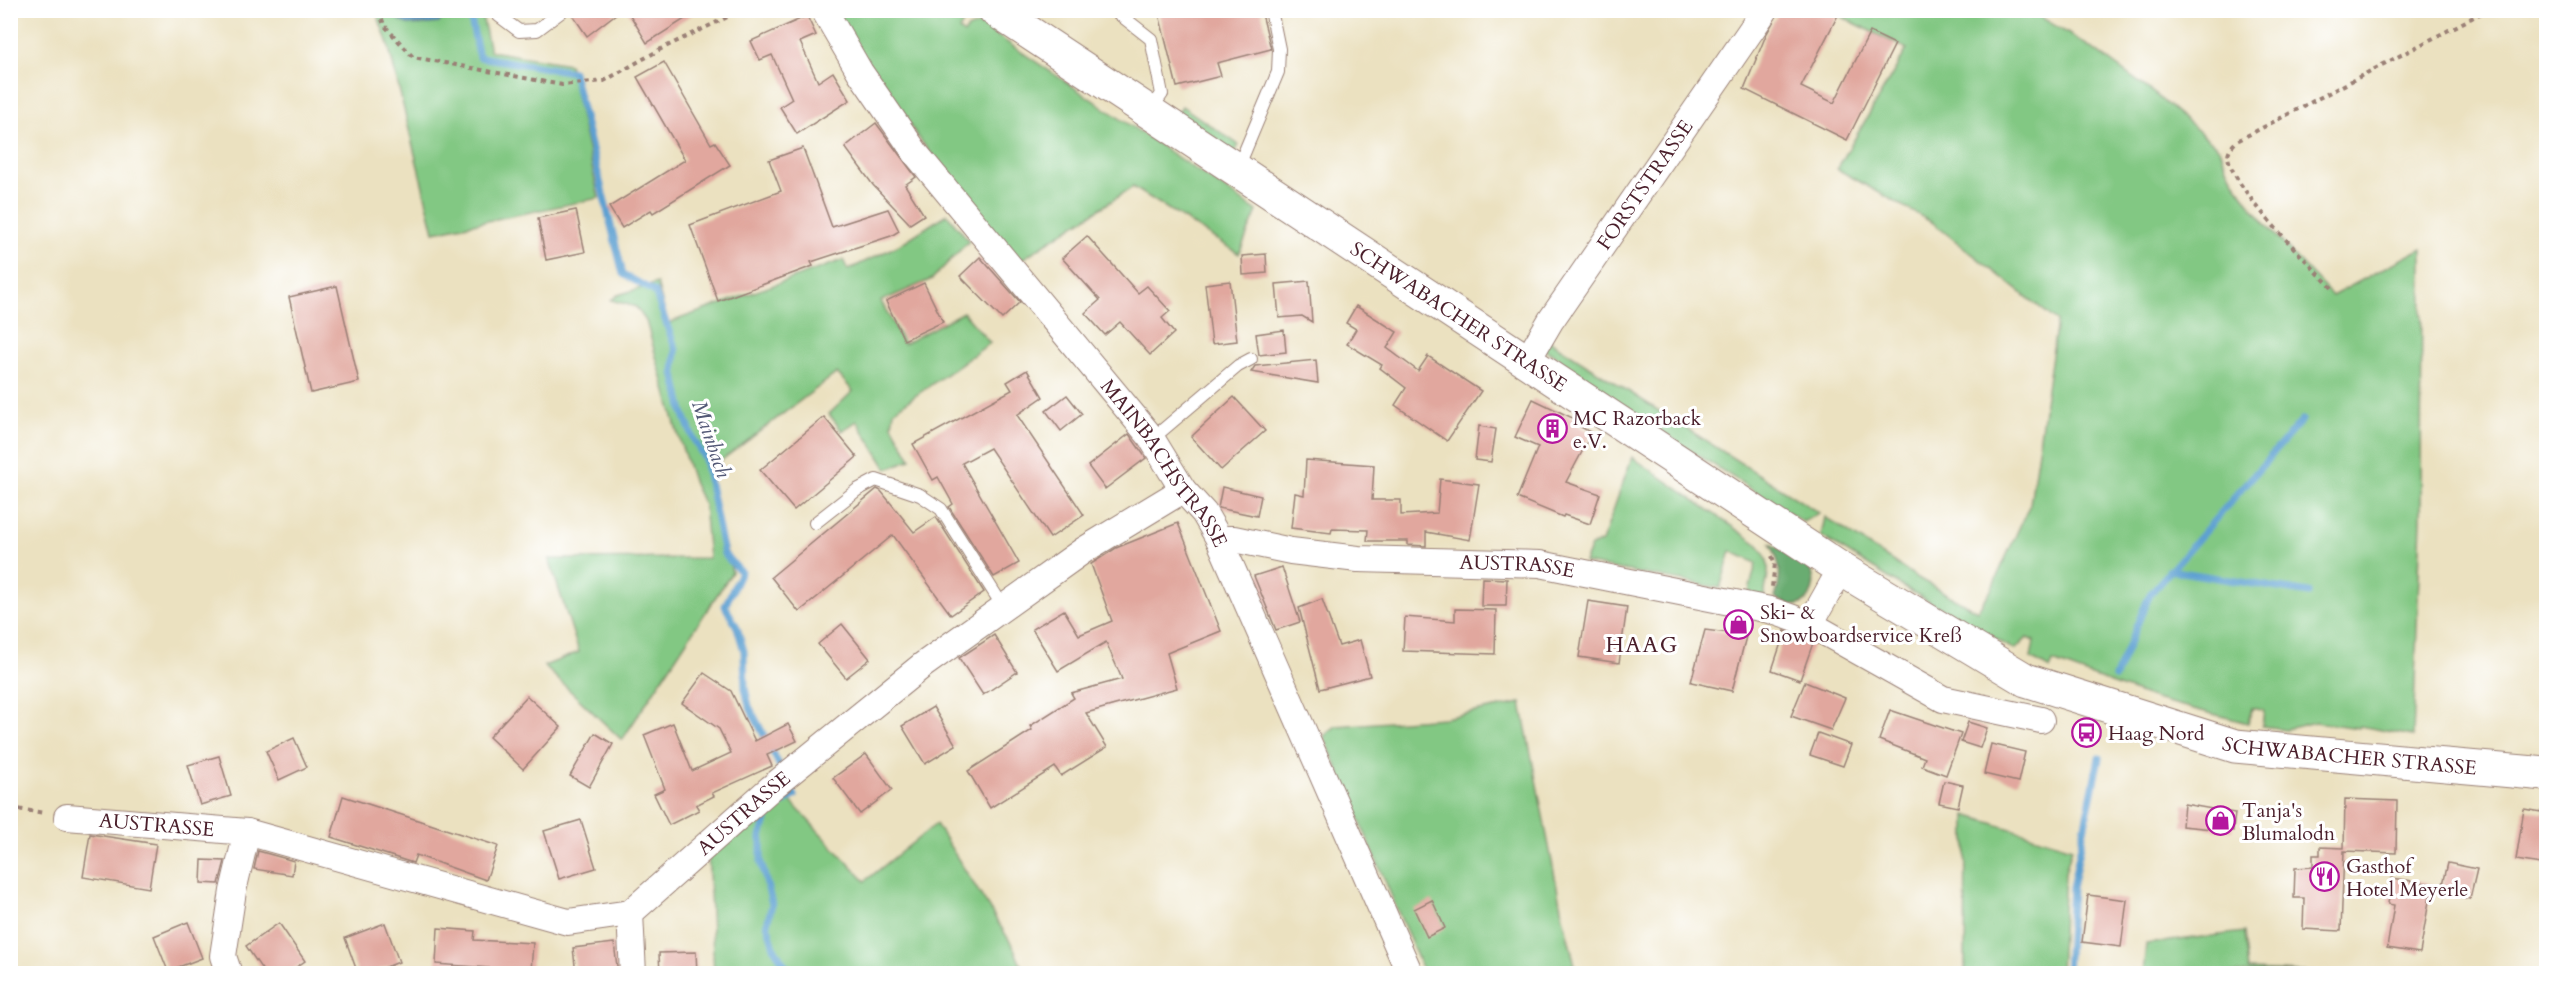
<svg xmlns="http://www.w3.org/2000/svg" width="2557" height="984" font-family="Cardo,serif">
	<rect width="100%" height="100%" fill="#fff"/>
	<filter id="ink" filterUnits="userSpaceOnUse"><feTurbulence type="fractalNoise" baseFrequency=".0167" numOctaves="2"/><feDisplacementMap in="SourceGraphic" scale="12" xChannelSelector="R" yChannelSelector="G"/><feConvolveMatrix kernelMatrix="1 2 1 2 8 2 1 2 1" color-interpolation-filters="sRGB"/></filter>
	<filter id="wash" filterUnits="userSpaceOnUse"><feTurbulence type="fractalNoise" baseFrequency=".008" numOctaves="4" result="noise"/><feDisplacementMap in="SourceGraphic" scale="24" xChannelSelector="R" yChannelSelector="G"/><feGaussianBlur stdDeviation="1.35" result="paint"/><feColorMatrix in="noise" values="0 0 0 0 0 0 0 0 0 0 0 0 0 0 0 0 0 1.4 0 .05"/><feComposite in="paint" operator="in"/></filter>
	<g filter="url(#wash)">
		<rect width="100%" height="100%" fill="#ebe1c0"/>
		<g fill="#82c883" stroke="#667457" stroke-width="1.5">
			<polygon points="376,11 481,11 490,51 569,64 599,198 434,232 388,44"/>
			<polygon points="836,11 958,11 966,18 959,30 964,34 967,29 980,24 1257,211 1239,254 1133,187 1016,263 964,199 874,77"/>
			<path d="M 1830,11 L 2031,11 L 2090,47 L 2151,91 L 2221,150 C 2229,193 2302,263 2332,296 L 2422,248 L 2421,520 L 2413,736 L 2360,726 L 2359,728 L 2315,722 L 2286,729 L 2262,726 L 2264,711 L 2252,708 L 2248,723 L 2155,699 L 2053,662 L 2050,669 L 2031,658 L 2034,641 L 2027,638 L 2015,650 L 1900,585 L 1821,536 L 1825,517 L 1918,578 L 1977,611 L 1990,592 L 2030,504 L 2057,321 L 1933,223 L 1837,169 L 1907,49 Z"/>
			<polygon points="1182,106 1239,145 1234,153 1177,114"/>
			<polygon points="947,214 969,241 932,279 881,301 904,344 963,312 990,343 894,411 892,425 911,459 887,469 857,421 842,431 829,414 853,391 837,373 706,472 732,572 622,740 544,666 579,652 549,559 709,558 704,505 694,484 679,438 646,321 636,307 611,300 618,295 657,283 668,323 843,260 848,270 899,245"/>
			<polygon points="1548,340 1819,513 1803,522 1566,371 1559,358 1537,345"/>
			<path d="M 1632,457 L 1756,543 C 1775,562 1767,576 1763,601 L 1748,596 L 1756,563 L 1731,551 L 1720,588 L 1584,563 L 1591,546 L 1602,542 Z"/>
			<polygon points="1521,703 1562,913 1577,973 1424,973 1324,736 1336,726 1444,718"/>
			<polygon points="781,791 865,881 936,824 1013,946 1024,973 714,973 708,851"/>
			<polygon points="1966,815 2072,848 2065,872 2060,973 1965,973"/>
			<polygon points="2244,932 2248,970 2321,973 2143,973 2146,944"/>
		</g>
		<path fill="#69ac71" stroke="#5a664e" stroke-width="1.5" d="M 1770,543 C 1781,551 1802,559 1810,570 C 1818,581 1812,602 1798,605 C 1790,607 1782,601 1775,598 C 1782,576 1781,563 1770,543 Z"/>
		<path fill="#5da0d1" stroke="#54607e" stroke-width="1.5" d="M 392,11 L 445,11 L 439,23 C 422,24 400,30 392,11 Z"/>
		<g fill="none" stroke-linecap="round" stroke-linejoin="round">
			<g stroke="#5da0d1" stroke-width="7">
				<polyline points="469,10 479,57 573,72 623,274 655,292 676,350 674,372 683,412 693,438 705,459 724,554 741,572 725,606 737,627 744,651 745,688 749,706 795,796 769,810 761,837 761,862 772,904 767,924 775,950 791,974"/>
				<polyline points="2169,570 2309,593"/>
				<polyline points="2115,677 2150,594 2302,420"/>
				<polyline points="2067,974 2072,888 2099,758"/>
			</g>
		</g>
		<g id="blocks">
			<g fill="#e1a79e">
				<polygon points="569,10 621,10 587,36"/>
				<polygon points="627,10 699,10 647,43"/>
				<polygon points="1158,10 1261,10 1271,49 1217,63 1221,76 1177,87"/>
				<polygon points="1780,10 1828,10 1838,15 1801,87 1834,103 1870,32 1895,44 1847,140 1744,89 1766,35"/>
				<polygon points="807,16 816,35 800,42 818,82 833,72 850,100 797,134 780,107 792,99 772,55 760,60 751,41"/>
				<polygon points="664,62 711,144 715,142 730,165 653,213 651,210 622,228 609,207 685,160 637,77"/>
				<polygon points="876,123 916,177 905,185 924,215 910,224 873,185 845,147"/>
				<polygon points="803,148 832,227 888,209 899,231 891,236 811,262 813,266 718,301 690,225 781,191 769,160"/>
				<polygon points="576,210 585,252 546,260 538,218"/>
				<polygon points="1087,236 1138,293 1147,286 1170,311 1162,318 1174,333 1150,355 1120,322 1105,335 1085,313 1100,300 1062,258"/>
				<polygon points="1266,254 1267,273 1243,275 1242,256"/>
				<polygon points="980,257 1020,302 1002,319 960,276"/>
				<polygon points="1230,281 1237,341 1212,344 1205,284"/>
				<polygon points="1309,281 1312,322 1302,316 1279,318 1276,284"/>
				<polygon points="924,283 943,322 904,340 886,301"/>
				<polygon points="337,286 359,382 311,393 289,297"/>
				<polygon points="1356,306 1397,332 1387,348 1418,371 1428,356 1481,391 1447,441 1395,405 1406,388 1380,368 1382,365 1347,344 1356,329 1346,323"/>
				<polygon points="1284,330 1286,352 1259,355 1256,334"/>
				<polygon points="1316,360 1318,383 1251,372 1255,366"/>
				<polygon points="1027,370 1043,397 1017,415 1084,515 1050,538 990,448 962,463 1019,563 994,577 949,507 953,504 938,477 933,480 913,444 1012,390 1007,382"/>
				<polygon points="1067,395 1082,414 1061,431 1046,411"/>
				<polygon points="1234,397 1265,431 1221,470 1191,437"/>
				<polygon points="1533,399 1579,421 1577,425 1592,433 1566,482 1600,494 1590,524 1564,515 1563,517 1517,498 1538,447 1515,437"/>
				<polygon points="824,417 857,457 794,510 760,470"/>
				<polygon points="1479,426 1496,429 1491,462 1475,460"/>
				<polygon points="1129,434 1146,458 1105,489 1088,466"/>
				<polygon points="1306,460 1374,465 1372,500 1401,500 1401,515 1437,513 1440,479 1479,484 1470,540 1426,532 1426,546 1408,545 1408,541 1367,541 1368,530 1332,529 1331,533 1291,528 1295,493 1304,495"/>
				<polygon points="1222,487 1261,496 1257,516 1218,508"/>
				<polygon points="877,489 881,491 914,532 936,517 984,592 951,615 893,535 799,612 771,577"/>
				<polygon points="1178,523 1221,631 1167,653 1177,688 1086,713 1107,747 1061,776 1055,767 990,808 968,771 1032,730 1030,726 1074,698 1071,693 1122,679 1106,642 1058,671 1032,629 1064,610 1079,635 1112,621 1091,564 1116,548"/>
				<polygon points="1282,567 1300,622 1276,630 1254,576"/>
				<polygon points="1482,578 1507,579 1506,606 1481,606"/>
				<polygon points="1322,599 1339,646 1360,640 1370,676 1320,689 1299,608"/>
				<polygon points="1588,601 1627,607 1619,663 1579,657"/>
				<polygon points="1455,609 1496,610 1495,654 1403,651 1405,617 1455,621"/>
				<polygon points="1732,618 1750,621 1732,691 1691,682 1705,630 1728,633"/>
				<polygon points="842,624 870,659 846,678 818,644"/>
				<polygon points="1785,631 1813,643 1800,680 1772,670"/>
				<polygon points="994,635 1017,672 983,695 959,658"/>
				<polygon points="704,673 731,691 755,741 788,724 797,741 767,755 772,766 712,793 714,796 696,805 699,810 669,825 654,794 665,789 644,735 673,723 692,771 731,753 719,729 682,703"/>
				<polygon points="1805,682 1845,698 1831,730 1791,716"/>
				<polygon points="527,696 561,727 523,769 489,737"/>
				<polygon points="933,707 956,745 925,764 902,726"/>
				<polygon points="1890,710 1961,734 1946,775 1922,766 1925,758 1879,740"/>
				<polygon points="1968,722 1987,728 1980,748 1961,742"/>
				<polygon points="595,733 613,744 589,787 570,776"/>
				<polygon points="1818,733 1851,745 1843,766 1810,755"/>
				<polygon points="294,738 307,767 279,780 266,751"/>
				<polygon points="1991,744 2025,752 2018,782 1984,774"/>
				<polygon points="866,754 892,790 860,814 833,778"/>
				<polygon points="219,756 231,796 200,805 188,765"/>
				<polygon points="1944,781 1963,785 1958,807 1939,803"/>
				<polygon points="343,796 498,846 486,880 416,855 413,863 331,837"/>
				<polygon points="2345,799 2397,801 2396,853 2344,851 2341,931 2303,929 2304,898 2294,898 2295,868 2313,867 2313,855 2320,855 2320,847 2344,848"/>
				<polygon points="2184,804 2235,813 2233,831 2182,826"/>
				<polygon points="2524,809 2547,813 2547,865 2516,860"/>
				<polygon points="581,820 596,868 559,879 544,831"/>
				<polygon points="90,834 156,844 149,888 83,877"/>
				<polygon points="258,851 294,861 292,875 254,869"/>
				<polygon points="202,860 225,861 219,884 201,883"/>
				<polygon points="2448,863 2477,869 2470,899 2441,893"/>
				<polygon points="2392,878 2432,884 2420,953 2387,948 2394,905 2388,904"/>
				<polygon points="2088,895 2127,900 2121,947 2082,942"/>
				<polygon points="1432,900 1445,928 1427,937 1414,909"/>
				<polygon points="188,922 202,958 168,971 154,936"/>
				<polygon points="279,923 305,961 286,974 265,974 246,946"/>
				<polygon points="385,923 399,962 368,974 358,974 345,938"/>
				<polygon points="438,928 475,931 474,940 533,943 531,971 489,974 489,968 436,964"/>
				<polygon points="614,943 618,974 576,974 573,948"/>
				<polygon points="696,952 697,974 660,974 659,953"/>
			</g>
		</g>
	</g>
	<g filter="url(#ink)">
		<use href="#blocks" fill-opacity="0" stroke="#9a8076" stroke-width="1.5"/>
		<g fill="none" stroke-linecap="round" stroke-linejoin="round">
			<defs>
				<g id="service">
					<polyline points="497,10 499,16 519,31 537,30 561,12"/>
					<polyline points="1114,10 1151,39 1162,94 1149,112"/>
					<polyline points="1237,170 1278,72 1279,49 1271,10"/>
					<polyline points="1152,439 1238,366 1251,359"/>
					<polyline points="815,523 857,490 876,480 920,495 941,509 1004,608"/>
				</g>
				<g id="minor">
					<path id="s1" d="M 824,10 L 860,72 L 917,155 L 1150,436 L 1183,490 L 1204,513 L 1219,539 L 1410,974"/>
					<path id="s2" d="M 1527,361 L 1551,320 L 1765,10"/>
					<path id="s3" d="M 1219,539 L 1234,539 L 1291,551 L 1358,559 L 1540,564 L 1770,610 L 1810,624 L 1943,699 L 2041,720"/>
					<polyline points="1810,624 1841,569"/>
					<path id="s4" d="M 67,817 L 247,832 L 568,922 L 630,913 L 771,788 L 923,665 L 1084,550 L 1183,490"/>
					<polyline points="630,913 633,974"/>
					<polyline points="229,974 223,956 233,891 247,832"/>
				</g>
				<g id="primary">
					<path id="s5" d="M 995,10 L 1841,569 L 2026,680 L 2235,746 L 2546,774"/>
				</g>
			</defs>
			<use href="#service" stroke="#9a8076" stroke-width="14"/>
			<use href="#minor" stroke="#9a8076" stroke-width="28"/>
			<use href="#primary" stroke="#9a8076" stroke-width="35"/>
			<g stroke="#9a8076" stroke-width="4" stroke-dasharray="4.5 4.5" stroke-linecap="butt">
				<polyline points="379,10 384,25 413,57 562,85 604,81 661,49 742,10"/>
				<path d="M 2332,288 C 2307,261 2238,194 2229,161 C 2226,152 2231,147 2237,141 L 2487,10"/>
				<polyline points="1772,556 1775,564 1772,587"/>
				<polyline points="10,808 45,813"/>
			</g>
			<use href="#service" stroke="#fff" stroke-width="12"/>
			<use href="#minor" stroke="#fff" stroke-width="26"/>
			<use href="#primary" stroke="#fff" stroke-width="33"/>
		</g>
	</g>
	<defs>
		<symbol id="building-ring" viewBox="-11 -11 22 22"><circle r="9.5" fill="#fff" stroke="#b5179e" stroke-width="1.5"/><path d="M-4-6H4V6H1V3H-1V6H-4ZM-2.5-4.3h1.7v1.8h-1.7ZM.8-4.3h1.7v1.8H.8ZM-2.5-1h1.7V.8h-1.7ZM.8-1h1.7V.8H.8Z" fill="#b5179e"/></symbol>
		<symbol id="shop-ring" viewBox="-11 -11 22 22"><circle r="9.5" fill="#fff" stroke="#b5179e" stroke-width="1.5"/><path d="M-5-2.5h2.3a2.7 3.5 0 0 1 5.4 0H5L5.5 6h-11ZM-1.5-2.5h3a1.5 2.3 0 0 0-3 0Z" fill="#b5179e"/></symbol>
		<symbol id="bus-ring" viewBox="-11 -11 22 22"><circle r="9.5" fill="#fff" stroke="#b5179e" stroke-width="1.5"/><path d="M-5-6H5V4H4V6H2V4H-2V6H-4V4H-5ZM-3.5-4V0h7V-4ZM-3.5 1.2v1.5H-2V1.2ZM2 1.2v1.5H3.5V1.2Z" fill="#b5179e"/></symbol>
		<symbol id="restaurant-ring" viewBox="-11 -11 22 22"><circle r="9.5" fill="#fff" stroke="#b5179e" stroke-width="1.5"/><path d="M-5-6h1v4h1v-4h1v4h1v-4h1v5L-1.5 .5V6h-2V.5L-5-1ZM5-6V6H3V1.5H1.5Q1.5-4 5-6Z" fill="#b5179e"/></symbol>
	</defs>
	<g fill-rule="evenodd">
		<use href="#building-ring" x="1536" y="412" width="33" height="33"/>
		<use href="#shop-ring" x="1722" y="608" width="33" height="33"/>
		<use href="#bus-ring" x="2070" y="716" width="33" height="33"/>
		<use href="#shop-ring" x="2204" y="804" width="33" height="33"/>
		<use href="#restaurant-ring" x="2308" y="860" width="33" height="33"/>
	</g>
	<g text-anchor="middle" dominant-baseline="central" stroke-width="6" stroke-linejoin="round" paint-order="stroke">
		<g font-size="20" fill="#4a1f2b" stroke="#fff">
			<text stroke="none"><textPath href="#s2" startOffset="212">FORSTSTRASSE</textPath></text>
			<text stroke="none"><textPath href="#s5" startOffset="556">SCHWABACHER STRASSE</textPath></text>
			<text stroke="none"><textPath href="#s1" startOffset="568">MAINBACHSTRASSE</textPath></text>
			<text stroke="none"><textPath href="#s3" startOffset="300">AUSTRASSE</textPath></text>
			<text stroke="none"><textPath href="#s5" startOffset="1564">SCHWABACHER STRASSE</textPath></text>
			<text stroke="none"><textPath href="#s4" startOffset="728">AUSTRASSE</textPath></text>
			<text stroke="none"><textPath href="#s4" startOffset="90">AUSTRASSE</textPath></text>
		</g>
		<g font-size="20" fill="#4a1f2b" stroke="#fff" text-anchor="start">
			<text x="1573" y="418">MC Razorback<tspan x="1573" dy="23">e.V.</tspan></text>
			<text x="1760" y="612">Ski- &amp;<tspan x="1760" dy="23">Snowboardservice Kreß</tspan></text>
			<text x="2108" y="733">Haag Nord</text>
			<text x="2242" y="810">Tanja's<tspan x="2242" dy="23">Blumalodn</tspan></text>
			<text x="2346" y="866">Gasthof<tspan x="2346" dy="23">Hotel Meyerle</tspan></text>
		</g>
		<g font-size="21" font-style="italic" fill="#535976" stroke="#fff">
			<text transform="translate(711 439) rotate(71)">Mainbach</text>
		</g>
		<g font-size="22" letter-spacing="1.5" fill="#4a1f2b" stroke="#fff">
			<text x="1642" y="645">HAAG</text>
		</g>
	</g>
	<rect width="2557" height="984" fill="none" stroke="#fff" stroke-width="36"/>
</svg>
